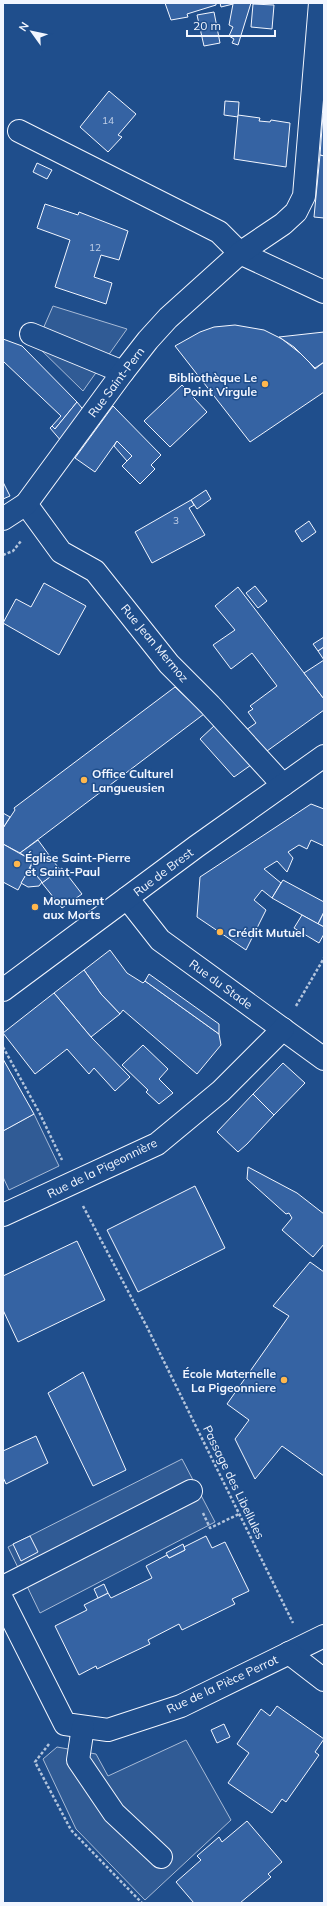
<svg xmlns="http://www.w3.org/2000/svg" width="327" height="1906" font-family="Mulish,sans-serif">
	<rect width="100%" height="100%" fill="#1f4e8c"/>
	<g fill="#305b95" stroke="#a8bbd7">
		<polygon points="53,306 127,329 83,391 36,345"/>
		<polygon points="34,1114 59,1166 9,1190 3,1177 3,1131"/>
		<polygon points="182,1459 215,1522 40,1613 8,1547"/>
		<polygon points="186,1740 231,1820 145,1900 76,1829 43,1759 57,1747 96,1754 108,1776"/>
	</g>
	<g fill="#3563a3" stroke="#f2f6ff">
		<polygon points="165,3 216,3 216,5 187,14 188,17 171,20"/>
		<polygon points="220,3 251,3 238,45 232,43 234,39 229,36 233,27 229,25 233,4 221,7"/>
		<polygon points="253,4 274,5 272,29 251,27"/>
		<polygon points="214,12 220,43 204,46 197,15"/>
		<polygon points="109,91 136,114 118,135 122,137 108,152 80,127"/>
		<polygon points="225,101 239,102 238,117 224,115"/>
		<polygon points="323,114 324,114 324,156 320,155"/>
		<polygon points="238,115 260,118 259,121 270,122 271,120 290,123 286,167 234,159"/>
		<polygon points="320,155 324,156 324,218 314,217"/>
		<polygon points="37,163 52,170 47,179 33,172"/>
		<polygon points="45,204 78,215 79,212 128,231 119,260 101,255 94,277 112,283 106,304 55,287 70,240 37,228"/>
		<polygon points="235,325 264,330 282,339 305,357 315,369 324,362 324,392 250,442 175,346 200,332 214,327"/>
		<polygon points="324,332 324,362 315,368 294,347 279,337"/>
		<polygon points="3,339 22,346 77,402 55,429 52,426 61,416 3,361"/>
		<polygon points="182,385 207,412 170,447 144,421"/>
		<polygon points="77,402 86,413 62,442 50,428 52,426 55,429"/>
		<polygon points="113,406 161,455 151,465 155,469 140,484 122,466 132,456 117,441 95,472 75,458"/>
		<polygon points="117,441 132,456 127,461 114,446"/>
		<polygon points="3,482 10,496 3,499"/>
		<polygon points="206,490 211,499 197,509 191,500"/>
		<polygon points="191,500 194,505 189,508 205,535 152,563 135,532"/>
		<polygon points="309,521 316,532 302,542 295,531"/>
		<polygon points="44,583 86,606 59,655 3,623 16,599 31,607"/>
		<polygon points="255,586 267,601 258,608 246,593"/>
		<polygon points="238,587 324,699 324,710 267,751 246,730 256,723 248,712 253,709 250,706 277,686 252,653 231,669 213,645 235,630 215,606"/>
		<polygon points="324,637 324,647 318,651 313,644"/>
		<polygon points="324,647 324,699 304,673 324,660 318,651"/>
		<polygon points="175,687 204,714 20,853 3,844 3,828 15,810 14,808"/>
		<polygon points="215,725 251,765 234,777 200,739"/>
		<polygon points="311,804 324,809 324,846 311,840 307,849 299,845 288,852 293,858 287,872 277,861 264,869 281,883 272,898 262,890 254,900 266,910 246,950 197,917 200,877"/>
		<polygon points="3,813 10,817 3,828"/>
		<polygon points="38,840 60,870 42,883 30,868 33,861 20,853"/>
		<polygon points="3,844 33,861 18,890 3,882"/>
		<polygon points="30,868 42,882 39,886 28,887 21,883"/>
		<polygon points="62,868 82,894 62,908 42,883"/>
		<polygon points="283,880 324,902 324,912 318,924 272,898"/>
		<polygon points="324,912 324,927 318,924"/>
		<polygon points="302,915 324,927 324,934 319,943 294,928"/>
		<polygon points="110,950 127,973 143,983 145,981 219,1034 221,1045 197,1074 123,1010 120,1014 101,994 84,970"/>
		<polygon points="84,970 101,994 120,1014 91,1037 54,993"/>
		<polygon points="149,974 219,1024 219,1034 145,981"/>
		<polygon points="54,993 91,1037 130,1077 115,1091 94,1068 89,1074 67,1049 35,1074 3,1033"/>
		<polygon points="143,1045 168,1069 159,1079 173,1093 159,1104 146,1092 148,1090 122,1065"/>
		<polygon points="3,1059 34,1114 3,1131"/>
		<polygon points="283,1063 305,1083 274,1115 253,1094"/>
		<polygon points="253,1094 274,1115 247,1144 238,1152 217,1132"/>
		<polygon points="248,1167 297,1193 324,1214 324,1244 313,1257 282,1230 292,1218 289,1213 286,1214 247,1179"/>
		<polygon points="195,1186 225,1248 138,1292 107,1230"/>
		<polygon points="77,1241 105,1300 18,1342 3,1310 3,1276"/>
		<polygon points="310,1262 324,1272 324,1476 282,1446 255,1479 235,1439 249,1420 227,1404 289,1316 273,1306"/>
		<polygon points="83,1372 126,1470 93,1486 48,1393"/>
		<polygon points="36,1436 48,1463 6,1484 3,1477 3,1451"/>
		<polygon points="30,1536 38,1552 21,1561 13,1544"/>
		<polygon points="206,1536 212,1548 225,1542 249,1591 232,1599 235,1604 182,1630 179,1624 148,1640 150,1644 97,1669 96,1666 79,1675 55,1626 87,1610 84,1605 108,1593 111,1598 152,1578 146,1566 167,1555 169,1558 185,1550 184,1547"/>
		<polygon points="183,1544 185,1550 169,1558 166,1553"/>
		<polygon points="104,1584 108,1593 98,1598 94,1589"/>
		<polygon points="277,1706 324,1739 315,1752 319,1755 286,1802 282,1799 272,1813 228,1783 249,1753 237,1744 261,1709 270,1716"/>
		<polygon points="224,1724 230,1737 217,1743 211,1730"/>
		<polygon points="247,1821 282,1862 268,1874 271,1877 240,1903 194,1903 176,1882 201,1860 197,1856 219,1837 222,1842"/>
	</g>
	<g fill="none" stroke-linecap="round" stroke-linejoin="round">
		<defs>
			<g id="minor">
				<polyline points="19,131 219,232 240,253 324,292"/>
				<polyline points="31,334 123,372"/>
				<polyline points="26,504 61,552 95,571 169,664 210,705 283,785"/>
				<polyline points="3,519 26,504 123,372 148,340 168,318 240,253 283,224 296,212 304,196 320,3"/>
				<polyline points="127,898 160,940 324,1059"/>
				<polyline points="3,1215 157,1144 221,1091 283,1029"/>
				<polyline points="3,1587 191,1491"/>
				<polyline points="3,1601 65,1724 108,1730 181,1706 324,1636"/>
				<polyline points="289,1653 324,1680"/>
				<polyline points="83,1727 78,1760 114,1813 161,1857"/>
			</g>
			<polyline id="major" points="3,990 197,846 324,756"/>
		</defs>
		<use href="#minor" stroke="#f2f6ff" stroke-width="24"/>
		<use href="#major" stroke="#f2f6ff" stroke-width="24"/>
		<g stroke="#b3c4dc" stroke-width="2.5" stroke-dasharray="3 2" stroke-linecap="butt">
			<polyline points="3,555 13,551 21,541"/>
			<polyline points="296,1006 324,958"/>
			<polyline points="3,1047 39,1112 62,1160"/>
			<polyline points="83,1206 147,1327 293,1623"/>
			<polyline points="203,1513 210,1528 239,1514"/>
			<polyline points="49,1744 35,1762 71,1830 142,1903"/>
		</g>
		<use href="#minor" stroke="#1f4e8c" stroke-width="22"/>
		<use href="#major" stroke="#1f4e8c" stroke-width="22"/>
	</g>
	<g fill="#ffb74d" stroke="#1f4e8c" stroke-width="1.5">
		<circle cx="265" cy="384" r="4"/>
		<circle cx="84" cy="780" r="4"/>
		<circle cx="17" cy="864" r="4"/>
		<circle cx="35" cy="907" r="4"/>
		<circle cx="220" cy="932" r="4"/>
		<circle cx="284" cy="1380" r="4"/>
	</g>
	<g text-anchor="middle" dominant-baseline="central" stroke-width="3" stroke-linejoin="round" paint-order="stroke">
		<g font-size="10" fill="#c3d1e8">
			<text x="108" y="120">14</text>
			<text x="95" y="247">12</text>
			<text x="176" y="520">3</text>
		</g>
		<g font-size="12" font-weight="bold" fill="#f2f6ff" stroke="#1f4e8c" text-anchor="start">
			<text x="257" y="377" text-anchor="end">Bibliothèque Le<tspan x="257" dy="14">Point Virgule</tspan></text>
			<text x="92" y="773">Office Culturel<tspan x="92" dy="14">Langueusien</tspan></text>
			<text x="25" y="857">Église Saint-Pierre<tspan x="25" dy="14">et Saint-Paul</tspan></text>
			<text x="43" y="900">Monument<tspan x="43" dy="14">aux Morts</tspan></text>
			<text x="228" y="932">Crédit Mutuel</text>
			<text x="276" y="1373" text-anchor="end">École Maternelle<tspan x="276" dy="14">La Pigeonniere</tspan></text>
		</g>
		<g font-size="12" fill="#f2f6ff" stroke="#1f4e8c">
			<text transform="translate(116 382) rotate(-53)">Rue Saint-Pern</text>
			<text transform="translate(155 643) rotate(50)">Rue Jean Mermoz</text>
			<text transform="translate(163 872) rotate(-37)">Rue de Brest</text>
			<text transform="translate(221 984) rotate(36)">Rue du Stade</text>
			<text transform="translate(102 1168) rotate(-26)">Rue de la Pigeonnière</text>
			<text transform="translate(234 1482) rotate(64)">Passage des Libellules</text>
			<text transform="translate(222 1684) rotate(-25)">Rue de la Pièce Perrot</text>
		</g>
	</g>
	<rect width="327" height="1906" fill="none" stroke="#f2f6ff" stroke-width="8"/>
	<g transform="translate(32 32) rotate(303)" stroke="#1f4e8c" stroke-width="3" paint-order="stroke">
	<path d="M0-3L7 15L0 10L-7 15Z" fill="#f2f6ff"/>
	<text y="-6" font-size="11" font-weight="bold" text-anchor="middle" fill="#f2f6ff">N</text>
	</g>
	<path d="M187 30v6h88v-6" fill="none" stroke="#f2f6ff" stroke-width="2"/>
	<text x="193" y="30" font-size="12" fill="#f2f6ff" stroke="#1f4e8c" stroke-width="3" paint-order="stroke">20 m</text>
</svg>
